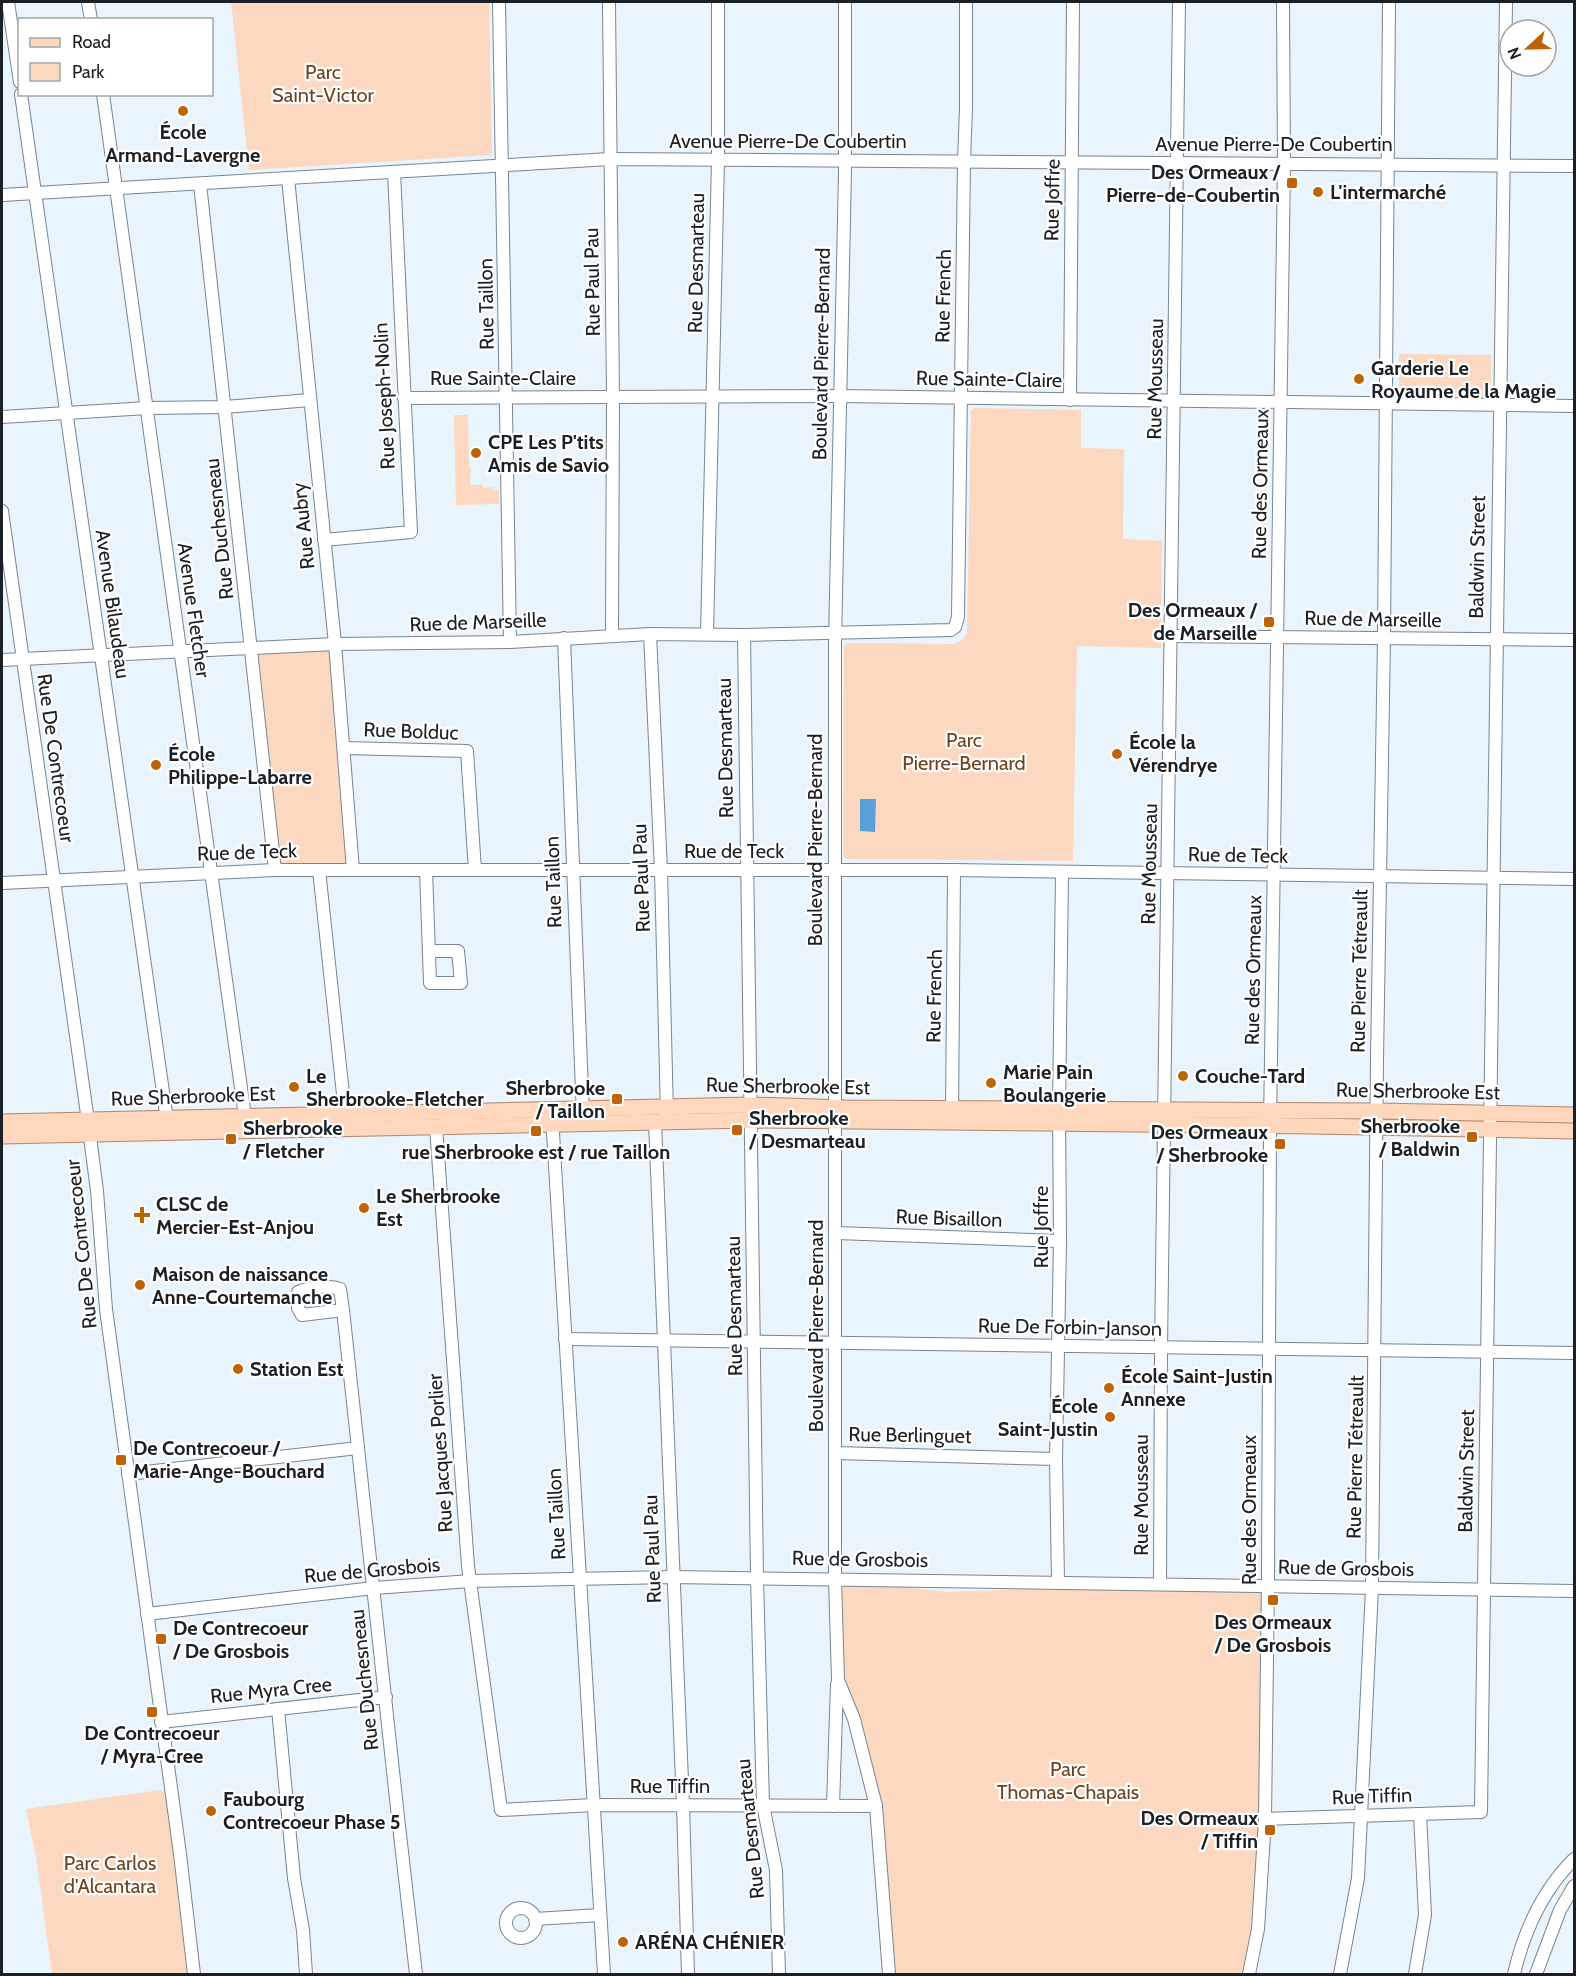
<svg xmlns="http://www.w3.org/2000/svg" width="1576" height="1976" font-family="Cabin,sans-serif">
	<rect width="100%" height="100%" fill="#eaf4fd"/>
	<g fill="#fcd8c0">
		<polygon points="231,2 489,2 492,155 249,170"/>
		<polygon points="1399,354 1491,355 1491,394 1487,397 1412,395 1412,393 1402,392 1399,388"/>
		<polygon points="974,408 1081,410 1081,448 1124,449 1123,539 1162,541 1161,648 1077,646 1073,861 846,859 843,856 844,646 847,643 955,644 962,640 967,633 971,411"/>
		<polygon points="454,415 468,415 469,467 471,467 470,485 483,485 483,488 493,487 493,490 499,490 499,504 456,505"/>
		<polygon points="335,644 353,870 275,870 251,649"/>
		<polygon points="835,1579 946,1592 1160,1584 1268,1586 1258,1929 1250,1974 889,1974 876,1806 838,1680"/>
		<polygon points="160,1790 171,1796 194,1974 52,1974 36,1857 26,1809"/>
	</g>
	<polygon fill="#5ca0da" points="860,799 876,799 875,832 860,831"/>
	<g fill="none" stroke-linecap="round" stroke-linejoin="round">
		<defs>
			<g id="minor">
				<polyline points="8,2 20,82"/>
				<polyline points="88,2 91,20"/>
				<polyline points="499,2 510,642"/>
				<polyline points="609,2 613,397 612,635"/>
				<polyline points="845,2 845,171 835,642 835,1579 838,1680 854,1719 876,1806 889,1974"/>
				<polyline points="21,94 168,1127"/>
				<polyline points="103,94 246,1124"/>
				<polyline points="288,178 335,644 353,870"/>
				<polyline points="200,184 275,870"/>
				<polyline points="2,195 610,159 1574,166"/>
				<polyline points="404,398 840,396 1574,406"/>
				<polyline points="1070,400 1073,2"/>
				<polyline points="2,417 147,408 225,407 310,400"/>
				<polyline points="2,511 88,1121 97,1191 106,1309 180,1854 194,1974"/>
				<polyline points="324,540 411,532 394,172"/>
				<polyline points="650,634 661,870 667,1115"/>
				<polyline points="707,634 718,160 718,2"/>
				<polyline points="744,635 757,1577 763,1805 776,1870 779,1974"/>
				<polyline points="1172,636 1574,640"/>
				<polyline points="564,638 583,1116"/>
				<polyline points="2,660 335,644 510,642 650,634 744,635 951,630 955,627 958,617 964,161 966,108 966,2"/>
				<polyline points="344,748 467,751 475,870"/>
				<polyline points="319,870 346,1122"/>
				<polyline points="426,870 430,983 461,983 458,951 429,951"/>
				<polyline points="2,883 275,870 954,870 1574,879"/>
				<polyline points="552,1116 604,1974"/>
				<polyline points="952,1118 954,870"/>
				<polyline points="655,1122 683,1805 688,1974"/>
				<polyline points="436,1127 468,1566 501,1810 593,1805 876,1806"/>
				<polyline points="836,1233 1060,1241"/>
				<path d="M 343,1310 L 302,1315 L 298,1308 L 298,1292 C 308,1287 329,1285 340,1289 L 343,1310 C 367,1532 390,1753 416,1974"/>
				<polyline points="565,1339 1574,1353"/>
				<polyline points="835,1453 1056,1459"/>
				<polyline points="128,1474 358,1448"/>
				<polyline points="1058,1582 1056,1459 1060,1241 1059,1110 1062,872"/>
				<polyline points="1160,1584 1161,1348 1179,2"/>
				<polyline points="147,1614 374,1588 471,1581 673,1577 1574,1591"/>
				<polyline points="278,1709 294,1878 303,1930 306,1974"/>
				<polyline points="161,1722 386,1697"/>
				<polyline points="833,1806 837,1684"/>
				<path d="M 1265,1819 L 1481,1812 C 1491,1209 1495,605 1506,2"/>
				<circle cx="521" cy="1923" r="15"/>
				<polyline points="535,1919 600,1915"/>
				<polyline points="1249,1974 1258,1929 1265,1819 1268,1578 1270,1126 1284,165 1283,2"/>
				<polyline points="1340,1974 1358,1878 1372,1588 1377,1059 1384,638 1389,2"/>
				<polyline points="1415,1974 1425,1915 1420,1814"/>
				<path d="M 1514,1974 C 1524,1931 1543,1890 1574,1859"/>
				<polyline points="1536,1974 1560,1910 1574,1886"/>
			</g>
			<g id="major">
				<polyline points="2,1122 750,1105 846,1108 1378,1111 1574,1115"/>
				<polyline points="2,1136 751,1120 1313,1126 1574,1131"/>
			</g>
		</defs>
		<use href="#minor" stroke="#778592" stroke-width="14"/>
		<use href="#major" stroke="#ae866b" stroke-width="17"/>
		<use href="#minor" stroke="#fff" stroke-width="12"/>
		<use href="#major" stroke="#fed7bc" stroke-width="15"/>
	</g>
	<g fill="#be6407" stroke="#fff" stroke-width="2">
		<circle cx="183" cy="111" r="6"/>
		<rect x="1286" y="177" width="12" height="12" rx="3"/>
		<circle cx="1318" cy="192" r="6"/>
		<circle cx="1359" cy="379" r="6"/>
		<circle cx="476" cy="453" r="6"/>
		<rect x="1263" y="616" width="12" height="12" rx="3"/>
		<circle cx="1117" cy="754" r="6"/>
		<circle cx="156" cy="765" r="6"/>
		<circle cx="1183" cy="1076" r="6"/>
		<circle cx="991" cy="1083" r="6"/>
		<circle cx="294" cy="1087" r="6"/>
		<rect x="611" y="1093" width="12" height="12" rx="3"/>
		<rect x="731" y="1124" width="12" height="12" rx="3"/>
		<rect x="530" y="1125" width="12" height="12" rx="3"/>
		<rect x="1466" y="1131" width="12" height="12" rx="3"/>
		<rect x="225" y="1133" width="12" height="12" rx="3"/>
		<rect x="1274" y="1138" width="12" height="12" rx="3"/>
		<circle cx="364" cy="1208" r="6"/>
		<path d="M139 1206h6v6h6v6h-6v6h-6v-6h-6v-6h6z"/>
		<circle cx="140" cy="1285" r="6"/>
		<circle cx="238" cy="1369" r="6"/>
		<circle cx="1109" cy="1388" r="6"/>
		<circle cx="1110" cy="1417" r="6"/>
		<rect x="115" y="1454" width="12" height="12" rx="3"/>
		<rect x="1267" y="1594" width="12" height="12" rx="3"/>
		<rect x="155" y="1633" width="12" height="12" rx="3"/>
		<rect x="146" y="1706" width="12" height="12" rx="3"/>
		<circle cx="211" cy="1811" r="6"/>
		<rect x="1264" y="1824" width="12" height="12" rx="3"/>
		<circle cx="623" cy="1942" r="6"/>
	</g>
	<g text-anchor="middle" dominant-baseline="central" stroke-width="4.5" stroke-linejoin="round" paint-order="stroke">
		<g font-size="20" fill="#70411b" stroke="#fff">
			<text x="323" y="72">Parc<tspan x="323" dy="23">Saint-Victor</tspan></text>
			<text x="964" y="740">Parc<tspan x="964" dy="23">Pierre-Bernard</tspan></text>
			<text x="1068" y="1769">Parc<tspan x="1068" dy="23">Thomas-Chapais</tspan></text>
			<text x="110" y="1863">Parc Carlos<tspan x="110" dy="23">d'Alcantara</tspan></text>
		</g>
		<g font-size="20" font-weight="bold" fill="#1a2025" stroke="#fff" text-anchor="start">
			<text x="183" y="132" text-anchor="middle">École<tspan x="183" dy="23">Armand-Lavergne</tspan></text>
			<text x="1280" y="172" text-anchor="end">Des Ormeaux /<tspan x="1280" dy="23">Pierre-de-Coubertin</tspan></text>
			<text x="1330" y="192">L'intermarché</text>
			<text x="1371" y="368">Garderie Le<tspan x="1371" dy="23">Royaume de la Magie</tspan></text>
			<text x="488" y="442">CPE Les P'tits<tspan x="488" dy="23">Amis de Savio</tspan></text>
			<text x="1257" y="610" text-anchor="end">Des Ormeaux /<tspan x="1257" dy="23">de Marseille</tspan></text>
			<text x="1129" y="742">École la<tspan x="1129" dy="23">Vérendrye</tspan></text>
			<text x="168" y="754">École<tspan x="168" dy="23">Philippe-Labarre</tspan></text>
			<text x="1003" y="1072">Marie Pain<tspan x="1003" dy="23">Boulangerie</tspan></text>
			<text x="306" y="1076">Le<tspan x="306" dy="23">Sherbrooke-Fletcher</tspan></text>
			<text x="1195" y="1076">Couche-Tard</text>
			<text x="605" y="1088" text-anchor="end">Sherbrooke<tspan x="605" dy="23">/ Taillon</tspan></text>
			<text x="749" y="1118">Sherbrooke<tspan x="749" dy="23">/ Desmarteau</tspan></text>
			<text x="1460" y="1126" text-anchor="end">Sherbrooke<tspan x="1460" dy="23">/ Baldwin</tspan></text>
			<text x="243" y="1128">Sherbrooke<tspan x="243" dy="23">/ Fletcher</tspan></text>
			<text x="1268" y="1132" text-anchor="end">Des Ormeaux<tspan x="1268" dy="23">/ Sherbrooke</tspan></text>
			<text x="536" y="1152" text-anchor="middle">rue Sherbrooke est / rue Taillon</text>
			<text x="376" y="1196">Le Sherbrooke<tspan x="376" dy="23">Est</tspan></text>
			<text x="156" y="1204">CLSC de<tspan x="156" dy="23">Mercier-Est-Anjou</tspan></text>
			<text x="152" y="1274">Maison de naissance<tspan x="152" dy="23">Anne-Courtemanche</tspan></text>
			<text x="250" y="1369">Station Est</text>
			<text x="1121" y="1376">École Saint-Justin<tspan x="1121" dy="23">Annexe</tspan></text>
			<text x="1098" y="1406" text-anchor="end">École<tspan x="1098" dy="23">Saint-Justin</tspan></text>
			<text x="133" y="1448">De Contrecoeur /<tspan x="133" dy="23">Marie-Ange-Bouchard</tspan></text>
			<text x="1273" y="1622" text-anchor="middle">Des Ormeaux<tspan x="1273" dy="23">/ De Grosbois</tspan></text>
			<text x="173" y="1628">De Contrecoeur<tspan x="173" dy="23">/ De Grosbois</tspan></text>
			<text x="152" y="1733" text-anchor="middle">De Contrecoeur<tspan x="152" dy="23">/ Myra-Cree</tspan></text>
			<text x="223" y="1799">Faubourg<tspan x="223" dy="23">Contrecoeur Phase 5</tspan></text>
			<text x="1258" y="1818" text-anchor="end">Des Ormeaux<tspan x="1258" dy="23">/ Tiffin</tspan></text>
			<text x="635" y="1942">ARÉNA CHÉNIER</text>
		</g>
		<g font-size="20" fill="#1a2025" stroke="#fff">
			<text x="788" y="141">Avenue Pierre-De Coubertin</text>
			<text x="1274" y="144">Avenue Pierre-De Coubertin</text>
			<text transform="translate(1052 200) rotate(-89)">Rue Joffre</text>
			<text transform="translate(696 263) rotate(-89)">Rue Desmarteau</text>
			<text transform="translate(592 282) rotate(-91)">Rue Paul Pau</text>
			<text transform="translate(943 296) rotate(-89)">Rue French</text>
			<text transform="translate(486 304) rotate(-91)">Rue Taillon</text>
			<text transform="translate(821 354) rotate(-89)">Boulevard Pierre-Bernard</text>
			<text x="503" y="378">Rue Sainte-Claire</text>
			<text transform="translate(989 379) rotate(1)">Rue Sainte-Claire</text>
			<text transform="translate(1155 379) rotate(-89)">Rue Mousseau</text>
			<text transform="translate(384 396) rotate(-93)">Rue Joseph-Nolin</text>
			<text transform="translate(1260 484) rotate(-89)">Rue des Ormeaux</text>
			<text transform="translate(303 526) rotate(-96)">Rue Aubry</text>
			<text transform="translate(219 529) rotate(-96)">Rue Duchesneau</text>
			<text transform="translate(1477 557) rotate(-89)">Baldwin Street</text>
			<text transform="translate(113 604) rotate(82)">Avenue Bilaudeau</text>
			<text transform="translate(194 610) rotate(82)">Avenue Fletcher</text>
			<text transform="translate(1373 619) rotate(1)">Rue de Marseille</text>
			<text transform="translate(478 622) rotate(-2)">Rue de Marseille</text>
			<text transform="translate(411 731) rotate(2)">Rue Bolduc</text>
			<text transform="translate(725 748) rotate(-91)">Rue Desmarteau</text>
			<text transform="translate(56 758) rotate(82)">Rue De Contrecoeur</text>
			<text transform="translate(815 840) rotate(-90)">Boulevard Pierre-Bernard</text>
			<text x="734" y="851">Rue de Teck</text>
			<text transform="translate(247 852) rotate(-2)">Rue de Teck</text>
			<text transform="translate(1238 855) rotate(1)">Rue de Teck</text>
			<text transform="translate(1149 864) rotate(-89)">Rue Mousseau</text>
			<text transform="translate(641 878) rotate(-92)">Rue Paul Pau</text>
			<text transform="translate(553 882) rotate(-92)">Rue Taillon</text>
			<text transform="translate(1253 970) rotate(-89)">Rue des Ormeaux</text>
			<text transform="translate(1359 971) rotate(-89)">Rue Pierre Tétreault</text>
			<text transform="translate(934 996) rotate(-89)">Rue French</text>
			<text transform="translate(788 1086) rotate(1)">Rue Sherbrooke Est</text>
			<text transform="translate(1418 1091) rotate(1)">Rue Sherbrooke Est</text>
			<text transform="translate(193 1096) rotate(-2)">Rue Sherbrooke Est</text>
			<text transform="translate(949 1218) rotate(2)">Rue Bisaillon</text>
			<text transform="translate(1041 1227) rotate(-90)">Rue Joffre</text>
			<text transform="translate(81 1244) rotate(-96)">Rue De Contrecoeur</text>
			<text transform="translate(734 1306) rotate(-91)">Rue Desmarteau</text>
			<text transform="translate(816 1326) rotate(-90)">Boulevard Pierre-Bernard</text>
			<text transform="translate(1070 1327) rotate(1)">Rue De Forbin-Janson</text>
			<text transform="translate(910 1435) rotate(1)">Rue Berlinguet</text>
			<text transform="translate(440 1453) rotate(-94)">Rue Jacques Porlier</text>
			<text transform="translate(1355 1457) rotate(-89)">Rue Pierre Tétreault</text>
			<text transform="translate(1466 1471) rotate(-89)">Baldwin Street</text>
			<text transform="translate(1141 1495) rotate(-90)">Rue Mousseau</text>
			<text transform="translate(1249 1510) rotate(-90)">Rue des Ormeaux</text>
			<text transform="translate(556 1514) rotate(-93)">Rue Taillon</text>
			<text transform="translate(652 1549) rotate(-92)">Rue Paul Pau</text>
			<text transform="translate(860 1559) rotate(1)">Rue de Grosbois</text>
			<text transform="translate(1346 1568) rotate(1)">Rue de Grosbois</text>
			<text transform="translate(372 1570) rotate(-5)">Rue de Grosbois</text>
			<text transform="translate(364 1680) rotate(-96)">Rue Duchesneau</text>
			<text transform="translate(271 1690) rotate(-6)">Rue Myra Cree</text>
			<text x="670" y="1786">Rue Tiffin</text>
			<text transform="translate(1372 1796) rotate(-2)">Rue Tiffin</text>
			<text transform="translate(750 1829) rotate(-96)">Rue Desmarteau</text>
		</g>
	</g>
	<rect width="1576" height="1976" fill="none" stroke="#1a2025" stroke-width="6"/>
	<rect x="18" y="18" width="195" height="78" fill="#ffffff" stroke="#a3a6a8" stroke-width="1.5"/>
	<rect x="30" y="38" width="30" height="9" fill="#fed7bc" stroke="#a3a6a8" stroke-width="1.5"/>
	<text x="72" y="48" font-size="18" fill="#1a2025">Road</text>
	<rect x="30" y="63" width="30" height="18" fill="#fcd8c0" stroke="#a3a6a8" stroke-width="1.5"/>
	<text x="72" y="78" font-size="18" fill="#1a2025">Park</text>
	<g transform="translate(1528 48) rotate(248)"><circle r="28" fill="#ffffff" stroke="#a3a6a8" stroke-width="1.5"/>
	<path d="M0-4.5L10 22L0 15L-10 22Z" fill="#be6407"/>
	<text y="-9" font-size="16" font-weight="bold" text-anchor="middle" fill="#1a2025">N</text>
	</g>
</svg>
